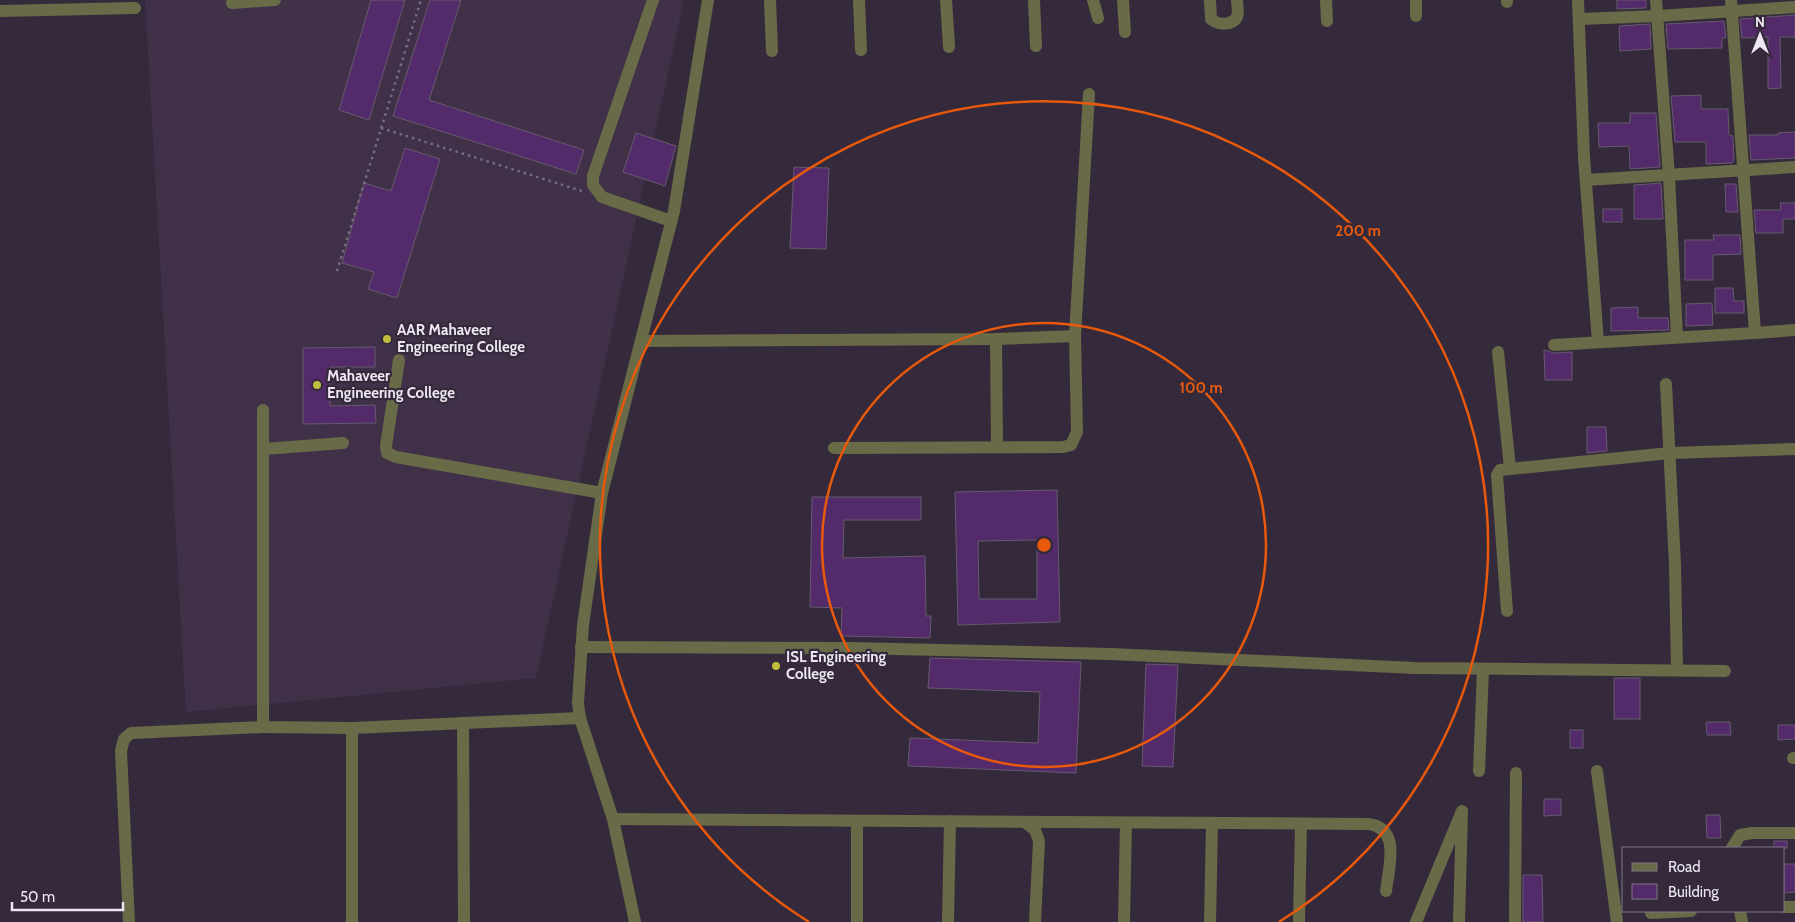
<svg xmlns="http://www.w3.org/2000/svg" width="1795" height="922" font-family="Cabin,sans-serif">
	<rect width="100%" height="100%" fill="#352a3b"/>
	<polygon fill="#403149" points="145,0 684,0 536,678 186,712"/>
	<g fill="#542b6a" stroke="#665a6d" fill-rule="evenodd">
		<polygon points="371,0 405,0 369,120 339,110"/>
		<polygon points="430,0 461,0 429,100 584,150 576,174 393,116"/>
		<polygon points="1617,0 1646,0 1646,8 1617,9"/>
		<polygon points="1795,15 1795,37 1780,37 1781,88 1768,89 1768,37 1742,38 1740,19"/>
		<polygon points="1724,21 1726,38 1722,38 1722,48 1668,49 1666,24"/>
		<polygon points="1650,24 1651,49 1620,51 1619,26"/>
		<polygon points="1701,95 1701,109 1728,109 1729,135 1733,136 1734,160 1732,163 1706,164 1706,142 1675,142 1671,96"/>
		<polygon points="1630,113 1656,113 1660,167 1630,169 1629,146 1599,147 1598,123 1630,123"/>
		<polygon points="1795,132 1795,158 1751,160 1749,135 1778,135 1778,133"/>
		<polygon points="636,133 676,146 665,186 623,172"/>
		<polygon points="405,148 440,159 397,298 368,289 374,272 342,263 364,183 391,191"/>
		<polygon points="794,167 829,168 826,249 790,248"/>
		<polygon points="1661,183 1663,219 1634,219 1634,185"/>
		<polygon points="1725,184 1736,184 1738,212 1726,212"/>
		<polygon points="1780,203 1795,203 1795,219 1783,219 1783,233 1756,233 1754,210 1781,210"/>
		<rect x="1603" y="209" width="19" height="13"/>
		<polygon points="1713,235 1740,235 1741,254 1713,255 1713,280 1685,280 1685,240 1714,240"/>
		<polygon points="1715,288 1733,288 1734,301 1744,301 1744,313 1715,313"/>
		<polygon points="1712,303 1713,325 1686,326 1686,304"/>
		<polygon points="1638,307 1638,318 1668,318 1669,330 1611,331 1611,308"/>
		<polygon points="375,347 375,367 330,367 330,406 375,405 376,423 303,424 303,348"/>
		<polygon points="1544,350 1554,353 1572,352 1572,380 1545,380"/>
		<polygon points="1587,427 1606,427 1607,451 1587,453"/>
		<path d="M 1057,490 L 1060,622 L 958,625 L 955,492 ZM 1037,540 L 1037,599 L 979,599 L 978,541 Z"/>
		<polygon points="812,497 921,497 921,520 844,520 843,558 925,556 926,616 931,616 930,638 841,636 842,608 810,607"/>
		<polygon points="930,658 1081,662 1076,773 908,766 910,738 1038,743 1040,692 928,688"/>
		<polygon points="1146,664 1178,665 1173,767 1142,766"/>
		<rect x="1614" y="678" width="26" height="41"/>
		<polygon points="1706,722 1730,722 1731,735 1707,735"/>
		<polygon points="1778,725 1795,725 1795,739 1778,740"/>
		<rect x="1570" y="730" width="13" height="18"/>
		<polygon points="1544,799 1561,799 1561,815 1544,816"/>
		<polygon points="1706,815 1720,815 1721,838 1707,838"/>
		<rect x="1774" y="841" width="13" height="7"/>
		<polygon points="1784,864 1795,864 1795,892 1784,893"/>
		<polygon points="1523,875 1542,875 1543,922 1523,922"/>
	</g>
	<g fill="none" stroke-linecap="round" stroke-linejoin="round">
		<g stroke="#766c7c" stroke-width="2.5" stroke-dasharray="2.5 4" stroke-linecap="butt">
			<polyline points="381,128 582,191"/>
			<polyline points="337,271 421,0"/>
		</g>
		<g stroke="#696a47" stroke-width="12">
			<polyline points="653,0 593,176 593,185 602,197 671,221"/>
			<polyline points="770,0 772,51"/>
			<polyline points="859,0 861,50"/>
			<polyline points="946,0 949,47"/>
			<polyline points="1034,0 1036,46"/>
			<polyline points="1093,0 1098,18"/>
			<polyline points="1123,0 1125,32"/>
			<path d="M 1210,0 L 1211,19 C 1218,25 1232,26 1237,17 C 1239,12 1237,5 1237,0"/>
			<polyline points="1326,0 1327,21"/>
			<polyline points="1416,0 1416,16"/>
			<polyline points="1507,0 1507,2"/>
			<polyline points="1578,0 1584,157 1598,342"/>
			<polyline points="1656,0 1669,176 1677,337"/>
			<polyline points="232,3 275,0"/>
			<polyline points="0,11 135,8"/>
			<polyline points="1579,19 1658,16 1795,7"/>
			<polyline points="1586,180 1795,167"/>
			<polyline points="1755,333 1795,330"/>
			<polyline points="1075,336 1089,94"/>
			<polyline points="996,339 997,445"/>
			<polyline points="642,341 996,339 1075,336 1077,432 1071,445 1063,447 834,448"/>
			<polyline points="1554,345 1755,333 1731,0"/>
			<polyline points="1498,352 1510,468"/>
			<polyline points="399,360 386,446 387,453 396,457 602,493"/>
			<polyline points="1666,384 1675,565 1677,670"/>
			<polyline points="263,410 263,727 352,728 580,718"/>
			<polyline points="264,449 343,443"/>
			<polyline points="1507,611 1497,475 1500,470 1670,453 1795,449"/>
			<polyline points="581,647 851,648 1111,654 1415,668 1725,671"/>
			<polyline points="463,723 464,922"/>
			<polyline points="352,728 352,922"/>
			<polyline points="1793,758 1795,758"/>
			<polyline points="1479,771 1483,669"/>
			<polyline points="1597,771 1617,922"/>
			<path d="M 613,819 L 1368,824 C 1401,828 1389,866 1386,891"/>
			<polyline points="1025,822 1035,830 1039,841 1035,922"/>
			<polyline points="1732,848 1740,835 1752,833 1795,833"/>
			<polyline points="1784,907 1795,907"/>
			<polyline points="1740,911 1742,922"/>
			<polyline points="1651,913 1691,911"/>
			<polyline points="129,922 121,751 124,739 131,733 263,727"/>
			<polyline points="635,922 613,819 580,718 578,703 583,625 602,493 674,211 708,0"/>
			<polyline points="857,922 857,821"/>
			<polyline points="948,922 950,821"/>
			<polyline points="1124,922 1126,823"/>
			<polyline points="1210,922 1212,823"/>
			<polyline points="1299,922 1301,824"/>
			<polyline points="1416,922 1462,811 1459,922"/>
			<polyline points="1515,922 1516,773"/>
		</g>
	</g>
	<g fill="none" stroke="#e8590c" stroke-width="2.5">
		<circle cx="1044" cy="545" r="222"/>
		<path d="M809 922A444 444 0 1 1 1279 922"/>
	</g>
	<g fill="#bfbe41" stroke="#352a3b" stroke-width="2">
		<circle cx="387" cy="339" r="5"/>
		<circle cx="317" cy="385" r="5"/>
		<circle cx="776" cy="666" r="5"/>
	</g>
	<g text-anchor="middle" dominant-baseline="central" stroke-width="4.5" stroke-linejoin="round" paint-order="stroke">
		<g font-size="15" font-weight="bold" fill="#eee7f3" stroke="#352a3b" text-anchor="start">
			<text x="397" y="330">AAR Mahaveer<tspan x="397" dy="17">Engineering College</tspan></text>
			<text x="327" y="376">Mahaveer<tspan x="327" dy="17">Engineering College</tspan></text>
			<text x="786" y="657">ISL Engineering<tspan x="786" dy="17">College</tspan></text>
		</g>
	</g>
	<circle cx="1044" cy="545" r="8" fill="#e8590c" stroke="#352a3b" stroke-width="2.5"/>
	<g font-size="15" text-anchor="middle" font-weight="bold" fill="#e8590c" stroke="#352a3b" stroke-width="4.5" stroke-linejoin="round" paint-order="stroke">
		<text x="1358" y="236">200 m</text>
		<text x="1201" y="393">100 m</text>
	</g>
	<rect x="1622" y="847" width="162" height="65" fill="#352a3b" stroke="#7f7685"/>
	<rect x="1632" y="863" width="25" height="8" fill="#696a47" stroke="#7f7685"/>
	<text x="1668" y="872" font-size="15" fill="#eee7f3">Road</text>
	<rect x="1632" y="884" width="25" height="15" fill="#542b6a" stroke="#7f7685"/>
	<text x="1668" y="897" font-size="15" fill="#eee7f3">Building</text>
	<g transform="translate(1760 35)" stroke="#352a3b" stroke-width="4" paint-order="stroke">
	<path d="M0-4L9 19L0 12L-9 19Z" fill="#eee7f3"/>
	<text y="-8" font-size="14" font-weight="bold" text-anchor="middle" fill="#eee7f3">N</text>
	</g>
	<path d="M12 902v8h111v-8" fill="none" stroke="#eee7f3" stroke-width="2.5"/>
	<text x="20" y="902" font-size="15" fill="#eee7f3" stroke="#352a3b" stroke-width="4" paint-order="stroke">50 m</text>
</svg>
